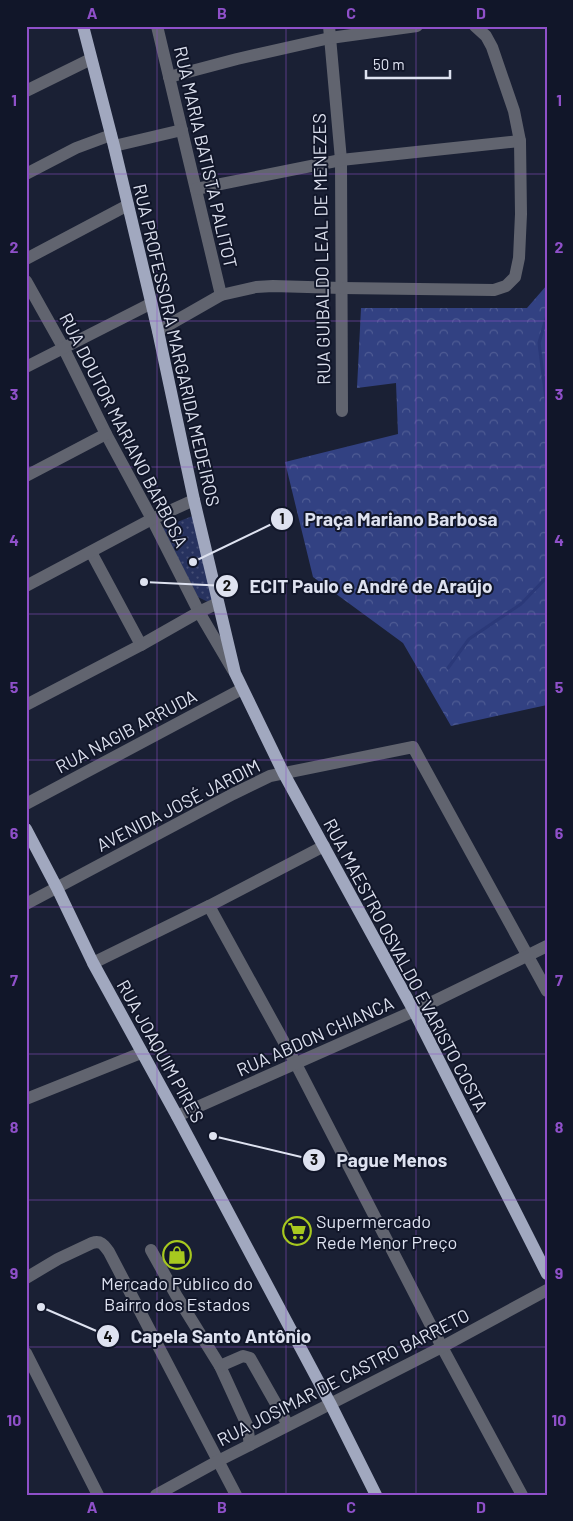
<svg xmlns="http://www.w3.org/2000/svg" width="573" height="1521" font-family="Barlow,sans-serif">
	<defs>
		<pattern id="forest-crowns" width="20" height="18" patternUnits="userSpaceOnUse" patternTransform="scale(1.25)"><rect width="20" height="18" fill="#324182"/><path d="M2 6a3 3 0 1 1 6 0M12 15a3 3 0 1 1 6 0" fill="none" stroke="#4f5c94"/></pattern>
		<pattern id="park-dots" width="8" height="8" patternUnits="userSpaceOnUse" patternTransform="scale(1.25)"><rect width="8" height="8" fill="#27325f"/><path d="M2 2h.1M6 6h.1" fill="none" stroke="#464f76" stroke-width="1.8" stroke-linecap="round"/></pattern>
	</defs>
	<rect width="100%" height="100%" fill="#1a2034"/>
	<polygon fill="url(#forest-crowns)" points="547,285 547,705 451,726 403,643 313,577 285,462 398,434 396,383 357,388 361,308 527,308"/>
	<polygon fill="url(#park-dots)" points="195,515 214,598 208,602 198,597 162,528"/>
	<g fill="none" stroke-linecap="round" stroke-linejoin="round">
		<g stroke="#2b3979" stroke-width="3">
			<polyline points="547,315 539,343 547,407"/>
			<polyline points="448,668 469,639 521,604 547,577"/>
		</g>
		<g stroke="#61646f" stroke-width="12">
			<polyline points="157,26 221,295"/>
			<polyline points="329,26 341,160 342,411"/>
			<polyline points="169,77 237,59 330,38 417,26"/>
			<polyline points="26,91 91,59"/>
			<polyline points="114,146 182,130"/>
			<polyline points="26,174 76,148 111,135"/>
			<polyline points="196,189 341,160 520,141"/>
			<polyline points="26,259 128,205"/>
			<polyline points="26,281 63,347 106,434 152,519 199,612 233,670"/>
			<polyline points="158,331 221,295 256,287 273,286 342,288 494,290 506,286 515,277 519,258 521,214 520,141 514,111 492,47 486,36 475,26"/>
			<polyline points="26,367 150,304"/>
			<polyline points="26,476 106,434"/>
			<polyline points="91,552 141,645"/>
			<polyline points="26,586 152,519 194,500"/>
			<polyline points="26,705 141,645 199,612 218,603"/>
			<polyline points="26,804 242,689"/>
			<polyline points="26,904 233,794 270,776 413,747 547,991"/>
			<polyline points="209,906 296,1064 442,1347 522,1495"/>
			<polyline points="93,963 209,906 324,846"/>
			<polyline points="26,1099 141,1053"/>
			<polyline points="177,1116 414,1011 547,946"/>
			<polyline points="151,1250 176,1295 220,1366 247,1425 250,1445"/>
			<path d="M 26,1278 L 58,1259 L 92,1243 C 101,1240 104,1245 109,1252 L 236,1495"/>
			<polyline points="26,1353 98,1495"/>
			<polyline points="220,1366 243,1356 250,1358 288,1425"/>
			<polyline points="156,1495 218,1461 442,1347 547,1290"/>
		</g>
		<g stroke="#a1a8bf" stroke-width="12">
			<polyline points="83,26 114,146 158,331 194,500 235,673 283,772 414,1011 547,1274"/>
			<polyline points="26,829 57,888 93,963 177,1116 330,1403 376,1495"/>
		</g>
	</g>
	<path fill="none" stroke="#8f50c9" stroke-width="1" stroke-opacity="0.55" d="M 157,26 L 157,1495M 286,26 L 286,1495M 416,26 L 416,1495M 26,174 L 547,174M 26,321 L 547,321M 26,467 L 547,467M 26,614 L 547,614M 26,760 L 547,760M 26,907 L 547,907M 26,1054 L 547,1054M 26,1200 L 547,1200M 26,1347 L 547,1347"/>
	<defs>
		<symbol id="supermarket-ring" viewBox="-11 -11 22 22"><circle r="9.5" fill="#111629" stroke="#a7c81f" stroke-width="1.5"/><path d="M-6-5.5h2.5l.6 2H6L4.5 2H-2.5L-4.4-4H-6ZM-1.5 3.2a1.3 1.3 0 1 0 .1 0ZM3 3.2a1.3 1.3 0 1 0 .1 0Z" fill="#a7c81f"/></symbol>
		<symbol id="shop-ring" viewBox="-11 -11 22 22"><circle r="9.5" fill="#111629" stroke="#a7c81f" stroke-width="1.5"/><path d="M-5-2.5h2.3a2.7 3.5 0 0 1 5.4 0H5L5.5 6h-11ZM-1.5-2.5h3a1.5 2.3 0 0 0-3 0Z" fill="#a7c81f"/></symbol>
	</defs>
	<g fill-rule="evenodd">
		<use href="#supermarket-ring" x="281" y="1215" width="32" height="32"/>
		<use href="#shop-ring" x="161" y="1239" width="32" height="32"/>
	</g>
	<g text-anchor="middle" dominant-baseline="central" stroke-width="4" stroke-linejoin="round" paint-order="stroke">
		<g font-size="18" fill="#dee2f0" stroke="#111629">
			<text transform="translate(206 157) rotate(77)">RUA MARIA BATISTA PALITOT</text>
			<text transform="translate(321 249) rotate(-91)">RUA GUIBALDO LEAL DE MENEZES</text>
			<text transform="translate(177 345) rotate(77)">RUA PROFESSORA MARGARIDA MEDEIROS</text>
			<text transform="translate(124 430) rotate(63)">RUA DOUTOR MARIANO BARBOSA</text>
			<text transform="translate(126 731) rotate(-28)">RUA NAGIB ARRUDA</text>
			<text transform="translate(178 805) rotate(-27)">AVENIDA JOSÉ JARDIM</text>
			<text transform="translate(406 965) rotate(62)">RUA MAESTRO OSVALDO EVARISTO COSTA</text>
			<text transform="translate(315 1036) rotate(-24)">RUA ABDON CHIANCA</text>
			<text transform="translate(161 1051) rotate(61)">RUA JOAQUIM PIRES</text>
			<text transform="translate(343 1377) rotate(-27)">RUA JOSIMAR DE CASTRO BARRETO</text>
		</g>
		<g font-size="18" fill="#dee2f0" stroke="#111629" text-anchor="start">
			<text x="316" y="1221">Supermercado<tspan x="316" dy="21">Rede Menor Preço</tspan></text>
			<text x="177" y="1283" text-anchor="middle">Mercado Público do<tspan x="177" dy="21">Baírro dos Estados</tspan></text>
		</g>
	</g>
	<path fill="none" stroke="#dee2f0" stroke-width="2" d="M193 562L282 519M144 582L227 586M213 1136L314 1160M41 1307L108 1336"/>
	<g fill="#dee2f0" stroke="#111629" stroke-width="2">
		<circle cx="193" cy="562" r="5"/>
		<circle cx="144" cy="582" r="5"/>
		<circle cx="213" cy="1136" r="5"/>
		<circle cx="41" cy="1307" r="5"/>
		<circle cx="282" cy="519" r="12"/>
		<circle cx="227" cy="586" r="12"/>
		<circle cx="314" cy="1160" r="12"/>
		<circle cx="108" cy="1336" r="12"/>
	</g>
	<g font-size="15" text-anchor="middle" font-weight="bold" fill="#111">
		<text x="282" y="524">1</text>
		<text x="227" y="591">2</text>
		<text x="314" y="1165">3</text>
		<text x="108" y="1342">4</text>
	</g>
	<g font-size="19" text-anchor="middle" font-weight="bold" fill="#dee2f0" stroke="#111629" stroke-width="4" stroke-linejoin="round" paint-order="stroke">
		<text x="401" y="526">Praça Mariano Barbosa</text>
		<text x="371" y="593">ECIT Paulo e André de Araújo</text>
		<text x="392" y="1167">Pague Menos</text>
		<text x="221" y="1343">Capela Santo Antônio</text>
	</g>
	<rect width="573" height="1521" fill="none" stroke="#111629" stroke-width="55"/>
	<path d="M366 70v8h84v-8" fill="none" stroke="#dee2f0" stroke-width="2.5"/>
	<text x="373" y="70" font-size="15" fill="#dee2f0" stroke="#111629" stroke-width="4" paint-order="stroke">50 m</text>
	<rect x="28" y="28" width="518" height="1466" fill="none" stroke="#8f50c9" stroke-width="2"/>
	<g font-size="16" text-anchor="middle" font-weight="bold" fill="#8f50c9">
		<text x="92" y="19">A</text>
		<text x="222" y="19">B</text>
		<text x="351" y="19">C</text>
		<text x="481" y="19">D</text>
		<text x="14" y="106">1</text>
		<text x="559" y="106">1</text>
		<text x="14" y="253">2</text>
		<text x="559" y="253">2</text>
		<text x="14" y="400">3</text>
		<text x="559" y="400">3</text>
		<text x="14" y="546">4</text>
		<text x="559" y="546">4</text>
		<text x="14" y="693">5</text>
		<text x="559" y="693">5</text>
		<text x="14" y="839">6</text>
		<text x="559" y="839">6</text>
		<text x="14" y="986">7</text>
		<text x="559" y="986">7</text>
		<text x="14" y="1133">8</text>
		<text x="559" y="1133">8</text>
		<text x="14" y="1279">9</text>
		<text x="559" y="1279">9</text>
		<text x="14" y="1426">10</text>
		<text x="559" y="1426">10</text>
		<text x="92" y="1513">A</text>
		<text x="222" y="1513">B</text>
		<text x="351" y="1513">C</text>
		<text x="481" y="1513">D</text>
	</g>
</svg>
